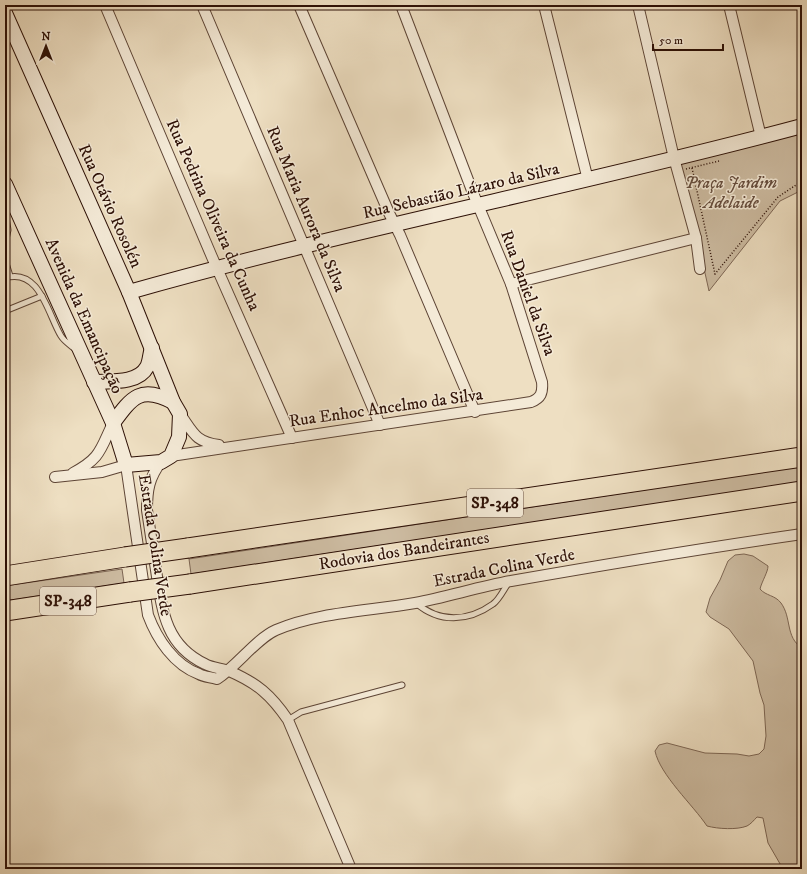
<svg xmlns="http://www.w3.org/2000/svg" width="807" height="874" font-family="'IM FELL DW Pica',serif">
	<rect width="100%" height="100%" fill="#eedfc2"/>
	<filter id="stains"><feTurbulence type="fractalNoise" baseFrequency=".005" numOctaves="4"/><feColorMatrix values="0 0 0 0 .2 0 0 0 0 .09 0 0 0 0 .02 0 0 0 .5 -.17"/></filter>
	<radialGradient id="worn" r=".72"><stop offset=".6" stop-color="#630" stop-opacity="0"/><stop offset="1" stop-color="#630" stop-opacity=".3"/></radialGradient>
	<g fill="#cdbca2" stroke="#7d6654">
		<polygon points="802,129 802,190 780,201 709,291 681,165 682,162"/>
		<polygon points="802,466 802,482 191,574 189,559"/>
		<path d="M 744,554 L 753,556 L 768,566 C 768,572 762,581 760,589 C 766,596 775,595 781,603 C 792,618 785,637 802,648 L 802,869 L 783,869 L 768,843 L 763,818 L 757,817 C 754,820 751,824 747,826 C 737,830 718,829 707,826 C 693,805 660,775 655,751 L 659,745 L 667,743 L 705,753 L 737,754 L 749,756 L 759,754 L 764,749 L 766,736 L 764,705 L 760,693 L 753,661 L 729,629 L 710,617 L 706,612 L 710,598 L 720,580 L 728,561 L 735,555 Z"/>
		<polygon points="122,569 124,583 5,601 5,586"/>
	</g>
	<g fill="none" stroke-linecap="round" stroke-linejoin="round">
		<defs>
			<g id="lane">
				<polyline points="5,210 8,230 5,244"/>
				<polyline points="5,260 10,276"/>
				<path d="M 5,278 C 40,267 48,315 61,336 C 64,341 70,345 75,349"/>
				<polyline points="5,311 42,296"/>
				<path d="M 416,603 C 439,623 468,622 493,604 C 499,600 504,589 509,582"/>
				<polyline points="288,720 301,712 402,685"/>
			</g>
			<g id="street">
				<polyline points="105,5 212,257 292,438"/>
				<polyline points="202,5 380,425"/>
				<polyline points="299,5 389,213 400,235 475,412"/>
				<polyline points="544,5 588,180"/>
				<polyline points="638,5 674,158 696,238 700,269"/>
				<polyline points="729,5 761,137"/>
				<polyline points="511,284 696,238"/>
				<path d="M 180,414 C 193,432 195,442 219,445"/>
				<path d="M 171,456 L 531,402 C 541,398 543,393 542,382 L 511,284 L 473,193 L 401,5"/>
				<path d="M 161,462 C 149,478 147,490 147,510 C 150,530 153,550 156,570 C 162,610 165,645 205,664 C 212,668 221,668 229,671 C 257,683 271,695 288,720 L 351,869"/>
				<path d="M 73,473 C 101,458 100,450 113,423"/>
				<path d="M 55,477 L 102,472 L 126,465 L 148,615 C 157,639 174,665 199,674 C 204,677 211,677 217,679 C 237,666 256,639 276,630 C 318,612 370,611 415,603 C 447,597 478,587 511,581 C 608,564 705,548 802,534"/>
			</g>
			<g id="secondary">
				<polyline points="5,13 129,292 173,402 180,414 179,437 171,456 161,462 126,465 113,423 5,184"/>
				<path d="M 129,292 C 351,229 579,186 802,126"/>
				<path d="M 94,382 C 110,381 138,384 147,367 C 150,362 150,353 152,348"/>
				<path d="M 113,423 C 132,397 141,385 173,402"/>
			</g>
			<g id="highway">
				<polyline points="188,548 802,457"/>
				<polyline points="5,576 125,557"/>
				<polyline points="190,584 802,491"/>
				<polyline points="5,611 130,592"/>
			</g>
		</defs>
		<use href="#lane" stroke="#5d4435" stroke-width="7"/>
		<use href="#street" stroke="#5d4435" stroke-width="12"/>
		<use href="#secondary" stroke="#2d1006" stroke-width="16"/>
		<use href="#highway" stroke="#2d1006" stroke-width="21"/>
		<g stroke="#2d1006" stroke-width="1.5" stroke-dasharray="1 2" stroke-linecap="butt">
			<polyline points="692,168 715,274 778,197 802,181"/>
			<polyline points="686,169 719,161"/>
		</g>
		<use href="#lane" stroke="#f4ead7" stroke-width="5"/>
		<use href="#street" stroke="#f4ead7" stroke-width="10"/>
		<use href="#secondary" stroke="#f4ead7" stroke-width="14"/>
		<use href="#highway" stroke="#eedfc2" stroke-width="19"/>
		<defs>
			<g id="highway-bridge">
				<polyline points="125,557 188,548"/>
				<polyline points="130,592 190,584"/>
			</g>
		</defs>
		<use href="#highway-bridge" stroke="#2d1006" stroke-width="21" stroke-linecap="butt"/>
		<use href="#highway-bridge" stroke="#eedfc2" stroke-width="19"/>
	</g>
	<g text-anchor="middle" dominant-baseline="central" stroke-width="3" stroke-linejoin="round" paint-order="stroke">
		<g fill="#f4ead7" stroke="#695145" stroke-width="1">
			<rect x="467" y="489" width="56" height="28" rx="3"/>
			<rect x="40" y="587" width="56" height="28" rx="3"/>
		</g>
		<g font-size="16" font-weight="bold" fill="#2d1006">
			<text x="495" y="503">SP-348</text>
			<text x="68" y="601">SP-348</text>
		</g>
		<g font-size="17" font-style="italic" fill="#654c3d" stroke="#f4ead7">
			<text x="731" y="183">Praça Jardim<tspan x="731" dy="20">Adelaide</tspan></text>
		</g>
		<g font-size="17" fill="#2d1006" stroke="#f4ead7">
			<text transform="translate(461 191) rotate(-13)">Rua Sebastião Lázaro da Silva</text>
			<text transform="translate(110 206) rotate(66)">Rua Otávio Rosolén</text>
			<text transform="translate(306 209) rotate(67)">Rua Maria Aurora da Silva</text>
			<text transform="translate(213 215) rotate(66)">Rua Pedrina Oliveira da Cunha</text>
			<text transform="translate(528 293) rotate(70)">Rua Daniel da Silva</text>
			<text transform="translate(84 316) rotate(66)">Avenida da Emancipação</text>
			<text transform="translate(386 408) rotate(-8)">Rua Enhoc Ancelmo da Silva</text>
			<text transform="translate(155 545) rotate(81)">Estrada Colina Verde</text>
			<text transform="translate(404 551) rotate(-9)">Rodovia dos Bandeirantes</text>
			<text transform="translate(504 568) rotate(-11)">Estrada Colina Verde</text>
		</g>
	</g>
	<rect width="807" height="874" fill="none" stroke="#eedfc2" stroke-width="20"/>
	<rect x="6" y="6" width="795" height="862" fill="none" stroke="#2d1006" stroke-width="2"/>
	<rect x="10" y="10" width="787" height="854" fill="none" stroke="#2d1006"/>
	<g transform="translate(46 46)" stroke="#f4ead7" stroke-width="3" paint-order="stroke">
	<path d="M0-3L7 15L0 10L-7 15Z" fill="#2d1006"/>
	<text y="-6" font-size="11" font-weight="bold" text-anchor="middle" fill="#2d1006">N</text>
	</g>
	<path d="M653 44v6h70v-6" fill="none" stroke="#2d1006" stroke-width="2"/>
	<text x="659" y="44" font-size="12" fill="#2d1006" stroke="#f4ead7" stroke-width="3" paint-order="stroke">50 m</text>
	<rect width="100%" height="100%" filter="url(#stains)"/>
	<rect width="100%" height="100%" fill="url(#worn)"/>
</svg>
